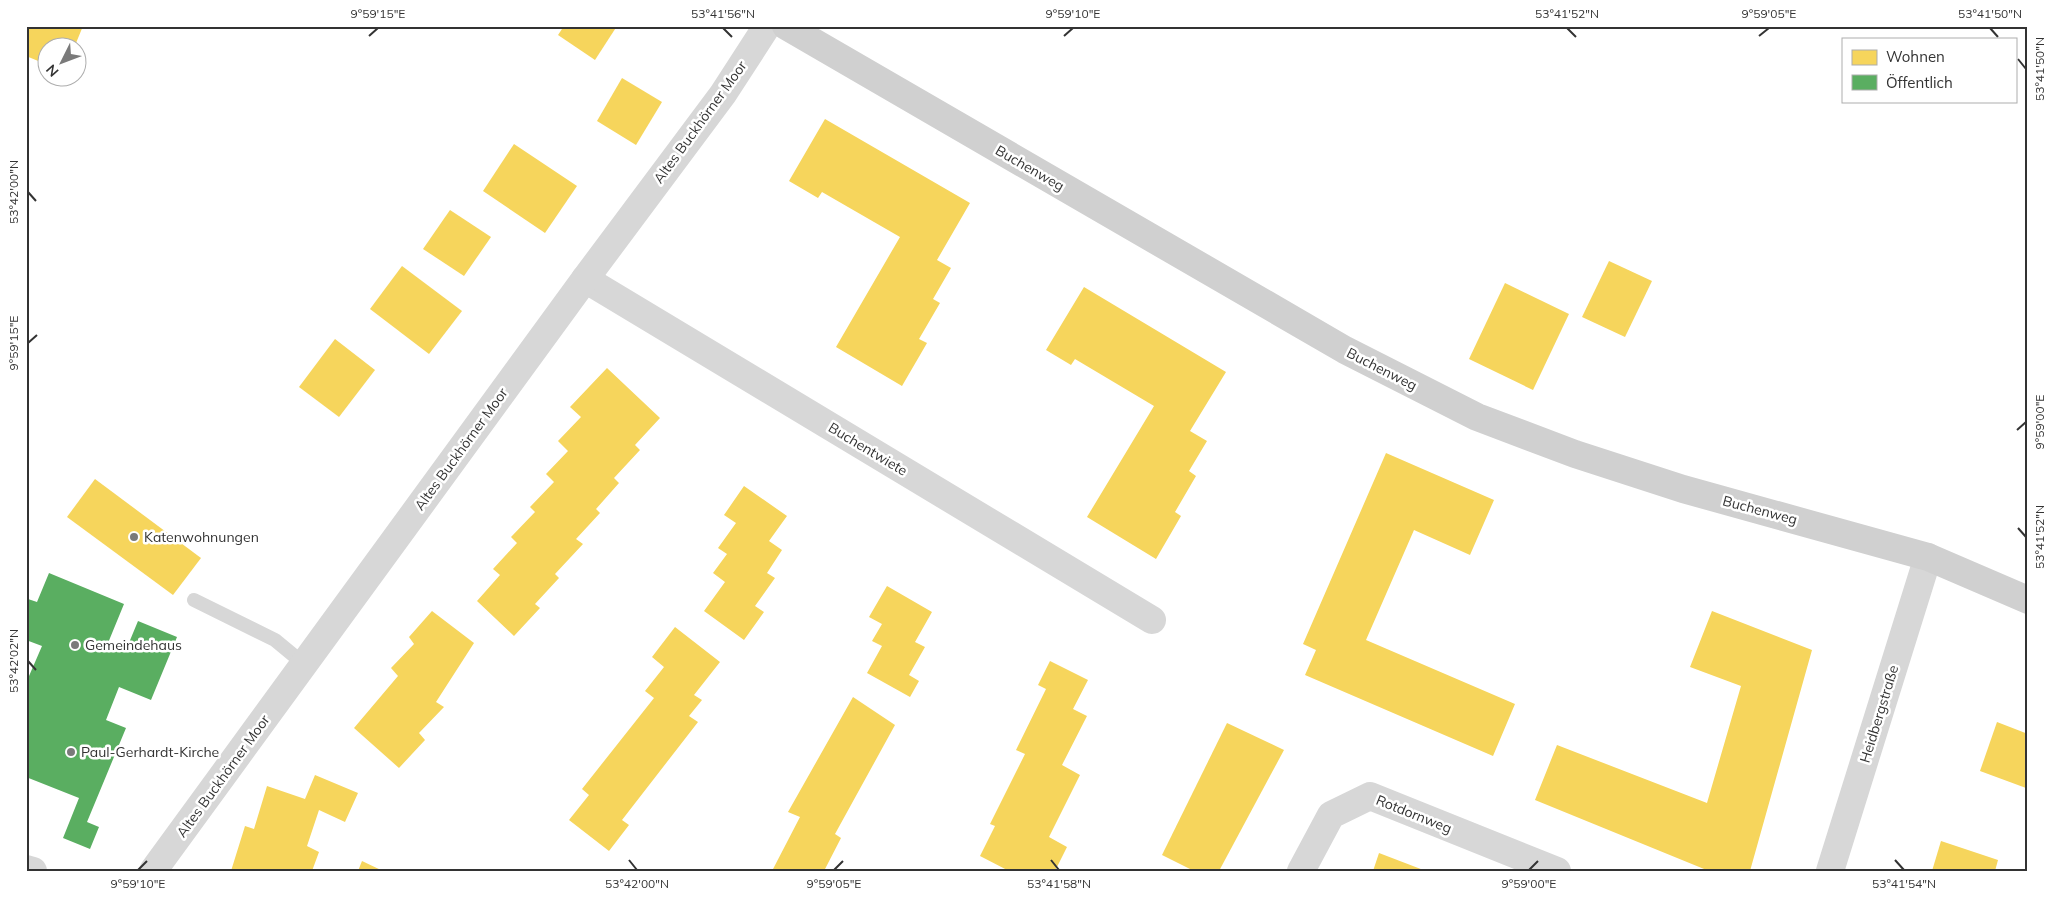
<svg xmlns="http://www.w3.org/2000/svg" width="2054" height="897" font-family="Mulish,sans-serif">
	<rect width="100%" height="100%" fill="#fff"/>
	<g fill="#f6d55c">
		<polygon points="26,26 83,26 74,48 48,48 48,65 26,56"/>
		<polygon points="564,26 617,26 595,60 558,35"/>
		<polygon points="622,78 662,102 636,145 597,121"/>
		<polygon points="825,119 970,203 937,260 951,268 933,299 940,303 919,339 927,343 902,386 836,347 900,237 822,192 818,198 789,181"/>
		<polygon points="514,144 577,186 545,233 483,191"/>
		<polygon points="450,210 491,237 464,276 423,249"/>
		<polygon points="1609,261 1652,281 1625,337 1582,317"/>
		<polygon points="402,266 462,311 429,354 370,309"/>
		<polygon points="1505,283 1569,314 1533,390 1469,359"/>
		<polygon points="1084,287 1226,372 1190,431 1207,441 1189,471 1196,476 1175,512 1181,516 1156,559 1087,517 1154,406 1075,359 1071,365 1046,350"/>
		<polygon points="335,339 375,370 339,417 299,387"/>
		<polygon points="607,368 660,418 635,445 640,450 614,478 619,483 596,509 600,513 576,539 583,544 555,574 559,578 535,604 540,608 514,636 477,601 500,575 493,569 517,543 511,537 535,512 530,507 554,482 546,474 568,451 558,441 581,417 570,407"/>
		<polygon points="1386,453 1494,500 1470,555 1414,530 1366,640 1515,704 1493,756 1305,675 1316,650 1303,644"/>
		<polygon points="95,479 201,558 173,595 67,517"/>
		<polygon points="744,486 787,516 769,541 782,550 767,573 775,578 755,606 764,612 744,640 704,611 725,582 713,573 727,554 718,548 736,523 724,515"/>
		<polygon points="887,586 932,612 915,642 925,647 909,675 919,681 910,697 867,673 882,646 872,641 882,624 869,617"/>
		<polygon points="432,611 474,643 436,702 444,707 419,733 425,740 399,768 354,728 398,676 391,668 414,644 409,637"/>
		<polygon points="1712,611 1812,650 1750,871 1709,871 1535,800 1557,745 1707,803 1741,686 1690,667"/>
		<polygon points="675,627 720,662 694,695 702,700 689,716 698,722 622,820 629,825 609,851 569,820 589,795 582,789 654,698 645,691 664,667 652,657"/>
		<polygon points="1050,661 1088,680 1073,709 1087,716 1062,765 1080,775 1049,837 1067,847 1055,871 1009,871 980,856 995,826 990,824 1025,754 1016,750 1046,689 1038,685"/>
		<polygon points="853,697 895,725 835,834 841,838 824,871 772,871 800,817 788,812"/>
		<polygon points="1997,722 2028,734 2028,783 2026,788 1980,771"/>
		<polygon points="1227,723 1284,750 1219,871 1194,871 1162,855"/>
		<polygon points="315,775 358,793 345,822 319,810 307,846 319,852 312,871 231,871 245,826 254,829 267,786 305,799"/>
		<polygon points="1941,841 1998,860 1995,871 1932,871"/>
		<polygon points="1379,853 1426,871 1373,871"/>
		<polygon points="362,861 383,871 358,871"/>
	</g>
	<polygon fill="#5aae61" points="49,573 124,604 108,643 126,650 138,621 177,637 151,700 119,687 106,720 126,728 87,822 99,827 90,849 63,838 79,798 26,777 26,683 42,646 26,640 26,603 28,599 37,602"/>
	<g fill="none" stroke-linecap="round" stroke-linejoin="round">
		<polyline stroke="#d7d7d7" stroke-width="14" points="194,600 275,640 304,664"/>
		<g stroke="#d7d7d7" stroke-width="28">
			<polyline points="585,279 1152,620"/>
			<polyline points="26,869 33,871"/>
			<polyline points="153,871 585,279 723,94 767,26"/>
			<polyline points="1301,871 1331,815 1370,796 1557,871"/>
			<polyline points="1830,871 1928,557"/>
		</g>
		<polyline stroke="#d0d0d0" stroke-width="28" points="786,26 1345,350 1477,417 1575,454 1683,489 1928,557 2028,600"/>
	</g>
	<path fill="none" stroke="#333" stroke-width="2" d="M 723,28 L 732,37M 1567,28 L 1576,37M 1990,28 L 1998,37M 369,36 L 378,28M 1064,36 L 1073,28M 1759,36 L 1769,28M 2018,59 L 2026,69M 28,192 L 36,201M 28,343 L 37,335M 2017,430 L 2026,422M 2018,528 L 2026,537M 28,661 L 36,670M 629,860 L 637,870M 1051,860 L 1059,870M 1895,860 L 1904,870M 138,870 L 147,861M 834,870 L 843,861M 1529,870 L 1538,861"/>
	<g fill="#7a7a7a" stroke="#fff" stroke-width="2">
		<circle cx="134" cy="537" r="5"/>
		<circle cx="75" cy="645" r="5"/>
		<circle cx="71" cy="752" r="5"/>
	</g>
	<g text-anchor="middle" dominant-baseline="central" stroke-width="5" stroke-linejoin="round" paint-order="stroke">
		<g font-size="14" fill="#333" stroke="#fff">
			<text transform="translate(700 122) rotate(-54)">Altes Buckhörner Moor</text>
			<text transform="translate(1030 168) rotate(30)">Buchenweg</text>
			<text transform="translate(1382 369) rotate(27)">Buchenweg</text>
			<text transform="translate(461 449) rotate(-54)">Altes Buckhörner Moor</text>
			<text transform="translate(868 449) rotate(31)">Buchentwiete</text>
			<text transform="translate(1760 510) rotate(15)">Buchenweg</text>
			<text transform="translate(1879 714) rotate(-73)">Heidbergstraße</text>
			<text transform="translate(223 776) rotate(-54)">Altes Buckhörner Moor</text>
			<text transform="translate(1414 814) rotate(22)">Rotdornweg</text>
		</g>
		<g font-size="14" fill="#333" stroke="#fff" text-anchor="start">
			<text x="144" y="537">Katenwohnungen</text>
			<text x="85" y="645">Gemeindehaus</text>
			<text x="81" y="752">Paul-Gerhardt-Kirche</text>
		</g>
	</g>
	<rect width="2054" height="897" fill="none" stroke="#ffffff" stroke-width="55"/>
	<rect x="1842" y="38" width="175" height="65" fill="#ffffff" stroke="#adadad"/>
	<rect x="1852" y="50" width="25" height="15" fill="#f6d55c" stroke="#adadad"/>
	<text x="1886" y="62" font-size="15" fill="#333333">Wohnen</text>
	<rect x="1852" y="75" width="25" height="15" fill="#5aae61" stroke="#adadad"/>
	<text x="1886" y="88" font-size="15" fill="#333333">Öffentlich</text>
	<g transform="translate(62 62) rotate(228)"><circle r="24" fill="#ffffff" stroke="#adadad"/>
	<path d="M0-4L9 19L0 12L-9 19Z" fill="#7a7a7a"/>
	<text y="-8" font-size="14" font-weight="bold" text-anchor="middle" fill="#333333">N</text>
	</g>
	<rect x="28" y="28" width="1998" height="842" fill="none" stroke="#333" stroke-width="2"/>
	<g font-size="12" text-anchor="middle" fill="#333">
		<text x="378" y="18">9°59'15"E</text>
		<text x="723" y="18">53°41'56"N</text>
		<text x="1073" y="18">9°59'10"E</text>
		<text x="1567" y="18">53°41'52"N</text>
		<text x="1769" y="18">9°59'05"E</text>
		<text x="1990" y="18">53°41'50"N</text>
		<text transform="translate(2040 69) rotate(-90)" y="4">53°41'50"N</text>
		<text transform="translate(14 192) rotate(-90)" y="4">53°42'00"N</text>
		<text transform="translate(14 343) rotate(-90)" y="4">9°59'15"E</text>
		<text transform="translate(2040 422) rotate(-90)" y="4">9°59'00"E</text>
		<text transform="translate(2040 537) rotate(-90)" y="4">53°41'52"N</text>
		<text transform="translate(14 661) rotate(-90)" y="4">53°42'02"N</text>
		<text x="138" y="888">9°59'10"E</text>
		<text x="637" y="888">53°42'00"N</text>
		<text x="834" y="888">9°59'05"E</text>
		<text x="1059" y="888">53°41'58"N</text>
		<text x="1529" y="888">9°59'00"E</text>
		<text x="1904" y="888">53°41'54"N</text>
	</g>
</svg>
